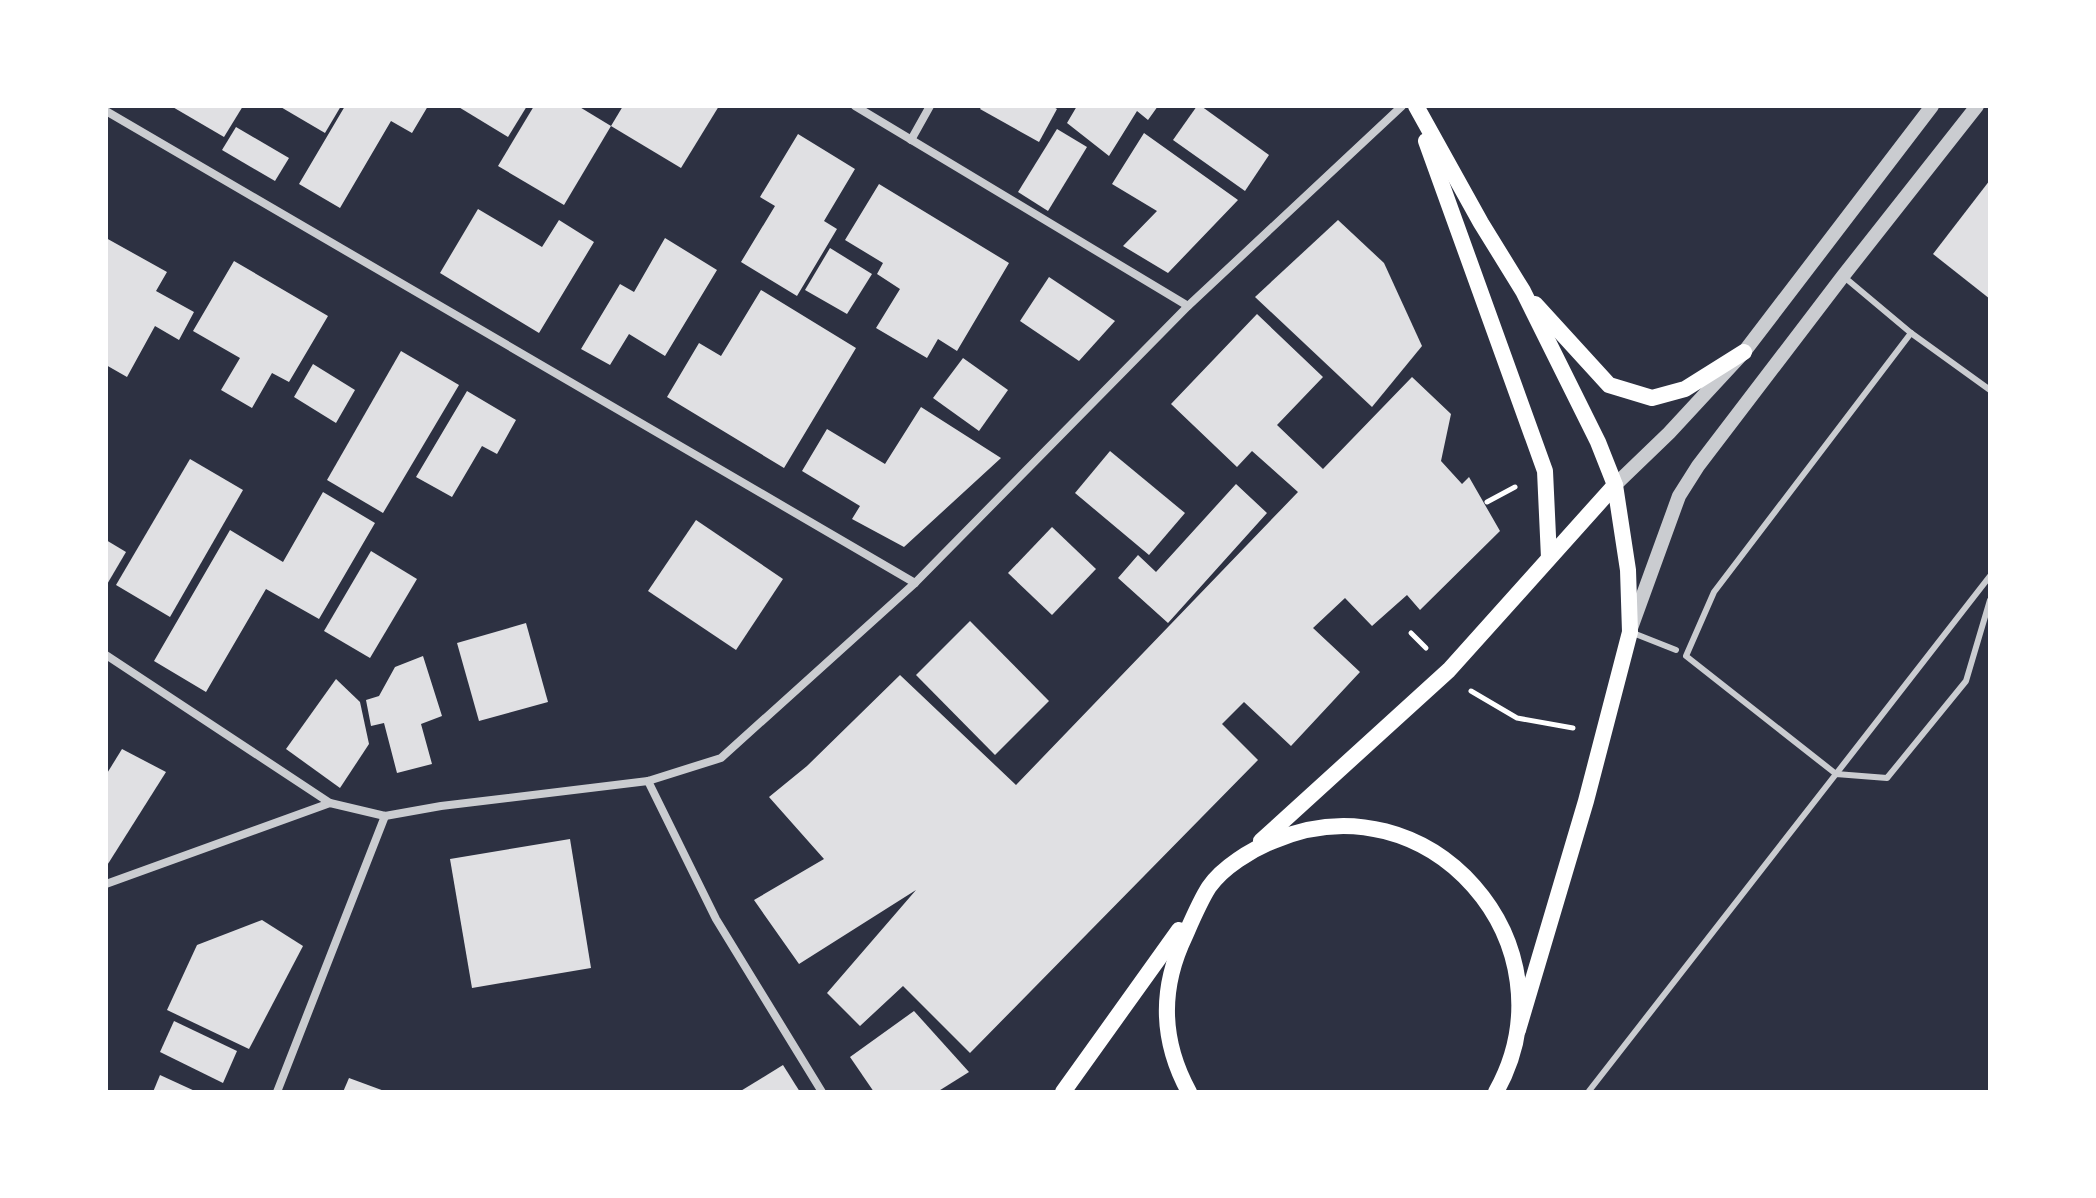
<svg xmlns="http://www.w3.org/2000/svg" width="2096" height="1198" font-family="Montserrat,sans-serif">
	<rect width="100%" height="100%" fill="#2d3142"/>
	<g fill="#e0e0e3">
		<polygon points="171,106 243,106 224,137"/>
		<polygon points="279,106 341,106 325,133"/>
		<polygon points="345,106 428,106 412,133 391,121 340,208 299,184"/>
		<polygon points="457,106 527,106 508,137"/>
		<polygon points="534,106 578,106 611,126 564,205 498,166"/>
		<polygon points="623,106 719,106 681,168 611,126"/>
		<polygon points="982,106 1052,106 1057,109 1039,142 980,109"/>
		<polygon points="1077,106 1158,106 1148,120 1137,111 1109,156 1067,123"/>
		<polygon points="1197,106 1201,106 1269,155 1245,191 1173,140"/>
		<polygon points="236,127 289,158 275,181 222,150"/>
		<polygon points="1057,129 1087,147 1048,211 1018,192"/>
		<polygon points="1144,133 1238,200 1168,273 1123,246 1157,211 1112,184"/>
		<polygon points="798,134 855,169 824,221 837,229 797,296 741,262 775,206 760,197"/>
		<polygon points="1990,180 1990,299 1933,254"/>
		<polygon points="879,184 1009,263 957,351 938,339 927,358 876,328 900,289 877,274 883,263 845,240"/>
		<polygon points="478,209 542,247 559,220 594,242 539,333 440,273"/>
		<polygon points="1338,220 1384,263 1422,346 1372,407 1255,297"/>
		<polygon points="106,238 167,272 156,291 194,312 179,340 155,326 127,377 106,365"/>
		<polygon points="665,238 717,270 665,356 629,334 610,365 581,349 620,284 634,292"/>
		<polygon points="830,248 872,274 847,314 805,290"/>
		<polygon points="234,261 328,316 289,382 272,373 252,408 221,390 240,358 193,331"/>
		<polygon points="1049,277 1115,321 1079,361 1020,321"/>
		<polygon points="761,290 856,348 784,468 667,397 699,343 721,356"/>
		<polygon points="1257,314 1323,377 1277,425 1323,469 1412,377 1451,414 1441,461 1462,484 1469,477 1500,531 1420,610 1407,595 1372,626 1345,598 1313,628 1360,672 1291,746 1244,702 1222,724 1258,760 970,1053 903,986 860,1026 827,993 916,890 799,964 754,900 824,859 769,797 807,766 900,675 1016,785 1298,492 1252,451 1237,467 1171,404"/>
		<polygon points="401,351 459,385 383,513 327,480"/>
		<polygon points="963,358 1008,390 979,431 933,398"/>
		<polygon points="313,364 355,390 336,423 294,397"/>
		<polygon points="467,391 516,420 497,454 482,446 452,497 416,477"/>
		<polygon points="921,407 1001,458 904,547 852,519 860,506 802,471 827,429 885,464"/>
		<polygon points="1110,451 1185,513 1149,555 1075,493"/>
		<polygon points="190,459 243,490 170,617 116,585"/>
		<polygon points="1236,484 1267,513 1168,623 1118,578 1138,555 1156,572"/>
		<polygon points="323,492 375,523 319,619 266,589 206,692 154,661 230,530 283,562"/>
		<polygon points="696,520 783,579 736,650 648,591"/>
		<polygon points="1052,527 1096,569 1052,615 1008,573"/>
		<polygon points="106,540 126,552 106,586"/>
		<polygon points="371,551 417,579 370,658 324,631"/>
		<polygon points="970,621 1049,701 995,755 916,675"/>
		<polygon points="526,623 548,702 479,721 457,643"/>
		<polygon points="423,656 442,716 421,724 432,764 397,773 384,723 371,726 366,700 379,696 395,667"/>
		<polygon points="336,679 360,702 369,744 340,788 286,749"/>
		<polygon points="122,749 166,772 106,867 106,775"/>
		<polygon points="570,839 591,968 472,988 450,859"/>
		<polygon points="262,920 303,946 249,1049 167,1010 197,945"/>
		<polygon points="914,1011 969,1072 937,1092 874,1092 850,1057"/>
		<polygon points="174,1021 237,1051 223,1083 160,1052"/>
		<polygon points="783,1065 800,1092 739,1092"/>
		<polygon points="160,1075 197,1092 153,1092"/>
		<polygon points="349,1078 387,1092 343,1092"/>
	</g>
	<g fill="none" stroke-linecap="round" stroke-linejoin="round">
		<g stroke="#fff" stroke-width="5">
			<polyline points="1487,502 1515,487"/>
			<polyline points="1411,633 1426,648"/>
			<polyline points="1471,691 1517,718 1573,728"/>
		</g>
		<g stroke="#caccd0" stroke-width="6">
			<polyline points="1843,276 1911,333 1990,390"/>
			<polyline points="1911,333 1714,592 1686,656 1836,774 1990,576"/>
			<polyline points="1633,633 1676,650"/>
			<polyline points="1589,1091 1836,774 1887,778 1966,681 1990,600"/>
		</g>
		<g stroke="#caccd0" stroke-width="8">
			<polyline points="855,106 1188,306"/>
			<polyline points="106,111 915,583"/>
			<polyline points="911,140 930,106"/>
			<polyline points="106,655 330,803"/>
			<polyline points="648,781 716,919 822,1092"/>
			<polyline points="106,884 330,803 385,816 441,806 648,781 721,758 915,583 1188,306 1402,106"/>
			<polyline points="277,1092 385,816"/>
		</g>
		<g stroke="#caccd0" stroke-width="14">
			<polyline points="1615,485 1669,433 1744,352 1932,106"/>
			<polyline points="1631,628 1679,496 1698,466 1843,276 1977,106"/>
		</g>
		<g stroke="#fff" stroke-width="16">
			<polyline points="1416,106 1481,223 1523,291 1598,442 1615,485 1628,570 1630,632 1586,801 1518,1030"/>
			<polyline points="1426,141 1545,471 1549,558"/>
			<polyline points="1535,304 1609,385 1652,398 1685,389 1744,352"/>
			<polyline points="1261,841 1449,670 1615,485"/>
			<polyline points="1063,1092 1179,930"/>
			<path d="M 1189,1092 C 1161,1041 1160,988 1185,936 C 1192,920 1200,901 1209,887 C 1223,867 1251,850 1273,841 C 1429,774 1578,945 1496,1092"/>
		</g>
	</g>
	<rect width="2096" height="1198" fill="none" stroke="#ffffff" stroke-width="216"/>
</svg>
